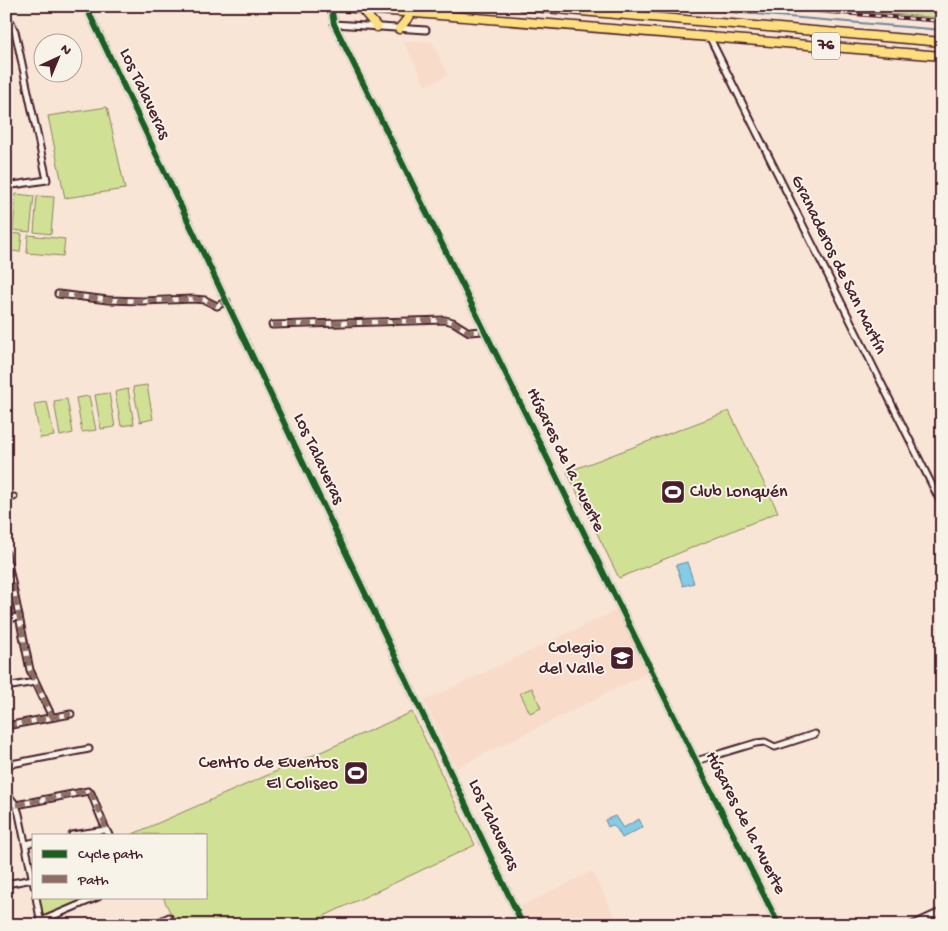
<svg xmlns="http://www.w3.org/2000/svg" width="948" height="931" font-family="'Gochi Hand',sans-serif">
	<rect width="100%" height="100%" fill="#f8e5d6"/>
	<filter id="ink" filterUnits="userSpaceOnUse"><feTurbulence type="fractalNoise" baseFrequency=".02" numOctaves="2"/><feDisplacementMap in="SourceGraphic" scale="10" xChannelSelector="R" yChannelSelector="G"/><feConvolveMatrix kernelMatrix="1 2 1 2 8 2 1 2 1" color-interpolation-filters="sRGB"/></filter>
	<g filter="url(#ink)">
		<g fill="#f9dbca">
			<polygon points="403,41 432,42 448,75 426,86"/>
			<polygon points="619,609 650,672 456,768 424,701"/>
			<polygon points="592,871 619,925 529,925 520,907"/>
		</g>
		<g fill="#d0e195" stroke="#8d8060">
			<polygon points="784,6 942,6 942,18"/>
			<polygon points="107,107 125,189 65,198 48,116"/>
			<polygon points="16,194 34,196 30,232 13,230"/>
			<polygon points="37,196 54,197 51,234 34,232"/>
			<polygon points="6,233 22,234 20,252 6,250"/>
			<polygon points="28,235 65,239 63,256 27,253"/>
			<polygon points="147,385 153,419 140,422 133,387"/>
			<polygon points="128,389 134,424 121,426 115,392"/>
			<polygon points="109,393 115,427 101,429 95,395"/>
			<polygon points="89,396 96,430 82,432 76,398"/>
			<polygon points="67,399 73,433 60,436 54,401"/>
			<polygon points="47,402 54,436 40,438 34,404"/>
			<polygon points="729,411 778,512 619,578 567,472"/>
			<polygon points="532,688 541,708 530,713 520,693"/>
			<polygon points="412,712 475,845 305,925 176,925 163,897 206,897 206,835 133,834"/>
			<polygon points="37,897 81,897 84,902 42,919"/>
		</g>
		<g fill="#84cbe5" stroke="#6d869b">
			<polygon points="687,562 694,583 683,586 676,565"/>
			<polygon points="615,816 623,828 639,819 643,827 622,838 617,829 612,825 608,827 605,820"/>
		</g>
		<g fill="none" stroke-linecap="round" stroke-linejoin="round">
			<polyline stroke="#6d869b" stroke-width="2" points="660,6 942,30"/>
			<defs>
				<g id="minor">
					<polyline points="88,6 90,15 523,925"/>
					<polyline points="331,6 334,24 696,761 779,925"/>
					<polyline points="6,15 15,31 47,180 6,186"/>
					<polyline points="334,24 426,30"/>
					<polyline points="709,36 942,505"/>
					<polyline points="58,294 108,300 142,301 193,299 205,300 217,306 227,301"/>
					<polyline points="272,325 445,320 453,322 469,332 484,331"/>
					<polyline points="6,499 14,497"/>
					<polyline points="6,553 30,670 52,717"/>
					<polyline points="6,619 19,617"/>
					<polyline points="6,687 35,682"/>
					<polyline points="6,726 71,714"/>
					<polyline points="696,761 756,743 765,742 775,747 815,734"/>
					<polyline points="6,765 89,749"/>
					<polyline points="6,792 16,805 19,814 34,886"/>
					<path d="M 16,805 L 88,791 L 91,793 C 97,807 102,823 109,835"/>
					<polyline points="72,835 105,830"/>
					<polyline points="26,844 34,842"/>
					<polyline points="6,884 33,879"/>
					<polyline points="36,897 41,924"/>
					<polyline points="41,921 98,897"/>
					<polyline points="152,925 169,917"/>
					<polyline points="912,925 942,911"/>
				</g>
				<g id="primary">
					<polyline points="329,6 942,56"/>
					<polyline points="522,6 942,42"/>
					<polyline points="361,8 377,27"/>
					<polyline points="399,29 412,13"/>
				</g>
			</defs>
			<use href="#minor" stroke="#4a1f2b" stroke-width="9"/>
			<use href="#primary" stroke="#4a1f2b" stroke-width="11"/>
			<use href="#minor" stroke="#f7f3e8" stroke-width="5"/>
			<use href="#primary" stroke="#fddf80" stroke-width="8"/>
			<defs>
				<polyline id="rail" points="754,6 942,21"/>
			</defs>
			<use href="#rail" stroke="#4a1f2b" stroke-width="4"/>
			<use href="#rail" stroke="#f7f3e8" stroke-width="2" stroke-dasharray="5.5" stroke-linecap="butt"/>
			<g stroke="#8d6e63" stroke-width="5" stroke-dasharray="10 5" stroke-linecap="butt">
				<polyline points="58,294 108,300 142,301 193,299 205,300 217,306 227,301"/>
				<polyline points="272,325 445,320 453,322 469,332 484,331"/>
				<polyline points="6,553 30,670 52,717"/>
				<polyline points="6,726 71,714"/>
				<polyline points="16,805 88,791 91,793 104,822 105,830"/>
			</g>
			<defs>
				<g id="cycleway">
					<polyline points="88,6 90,15 523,925"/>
					<polyline points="331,6 334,24 696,761 779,925"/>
				</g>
			</defs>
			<use href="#cycleway" stroke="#f7f3e8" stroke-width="9"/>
			<use href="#cycleway" stroke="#1b5e20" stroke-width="6"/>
		</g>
	</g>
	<defs>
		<symbol id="stadium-square" viewBox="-11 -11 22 22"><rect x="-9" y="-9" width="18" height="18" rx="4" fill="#4a1f2b" stroke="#f7f3e8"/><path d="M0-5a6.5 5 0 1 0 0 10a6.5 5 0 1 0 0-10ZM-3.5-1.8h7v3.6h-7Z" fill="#fff"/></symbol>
		<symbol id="school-square" viewBox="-11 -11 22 22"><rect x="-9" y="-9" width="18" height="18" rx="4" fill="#4a1f2b" stroke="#f7f3e8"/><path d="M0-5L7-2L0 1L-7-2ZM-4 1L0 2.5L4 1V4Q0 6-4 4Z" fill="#fff"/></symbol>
	</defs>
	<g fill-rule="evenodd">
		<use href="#stadium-square" x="659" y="478" width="28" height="28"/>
		<use href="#school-square" x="608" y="644" width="28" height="28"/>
		<use href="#stadium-square" x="342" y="759" width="28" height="28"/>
	</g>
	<g text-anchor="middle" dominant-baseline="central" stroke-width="4" stroke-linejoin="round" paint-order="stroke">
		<rect fill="#f7f3e8" stroke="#7e5f64" stroke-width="1" x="812" y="32.5" width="28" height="27" rx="4"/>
		<g font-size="16" font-weight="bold" fill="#4a1f2b">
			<text x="826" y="46">76</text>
		</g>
		<g font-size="18" fill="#4a1f2b" stroke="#f7f3e8">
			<text transform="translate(144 94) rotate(65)">Los Talaveras</text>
			<text transform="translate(838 265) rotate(64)">Granaderos de San Martín</text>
			<text transform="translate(318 459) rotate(65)">Los Talaveras</text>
			<text transform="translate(565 460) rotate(64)">Húsares de la Muerte</text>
			<text transform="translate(745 823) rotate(63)">Húsares de la Muerte</text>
			<text transform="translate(493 825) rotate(65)">Los Talaveras</text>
		</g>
		<g font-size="18" fill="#4a1f2b" stroke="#f7f3e8" text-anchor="end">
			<text x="690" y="492" text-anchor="start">Club Lonquén</text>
			<text x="604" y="648">Colegio<tspan x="604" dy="21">del Valle</tspan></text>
			<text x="338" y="763">Centro de Eventos<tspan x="338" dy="21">El Coliseo</tspan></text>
		</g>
	</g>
	<rect width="948" height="931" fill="none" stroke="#f7f3e8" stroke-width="25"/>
	<rect x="12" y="12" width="923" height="906" fill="none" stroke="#4a1f2b" stroke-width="2" filter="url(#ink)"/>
	<rect x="32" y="834" width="175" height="65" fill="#f7f3e8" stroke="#b29e9c"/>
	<rect x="42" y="850" width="25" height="8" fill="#1b5e20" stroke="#b29e9c"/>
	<text x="78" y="858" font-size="15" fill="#4a1f2b">Cycle path</text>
	<rect x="42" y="875" width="25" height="8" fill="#8d6e63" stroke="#b29e9c"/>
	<text x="78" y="884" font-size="15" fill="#4a1f2b">Path</text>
	<g transform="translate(58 58) rotate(44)"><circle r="24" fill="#f7f3e8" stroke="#b29e9c"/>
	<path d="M0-4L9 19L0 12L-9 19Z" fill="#4a1f2b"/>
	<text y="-8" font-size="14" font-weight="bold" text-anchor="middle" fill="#4a1f2b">N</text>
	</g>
</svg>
